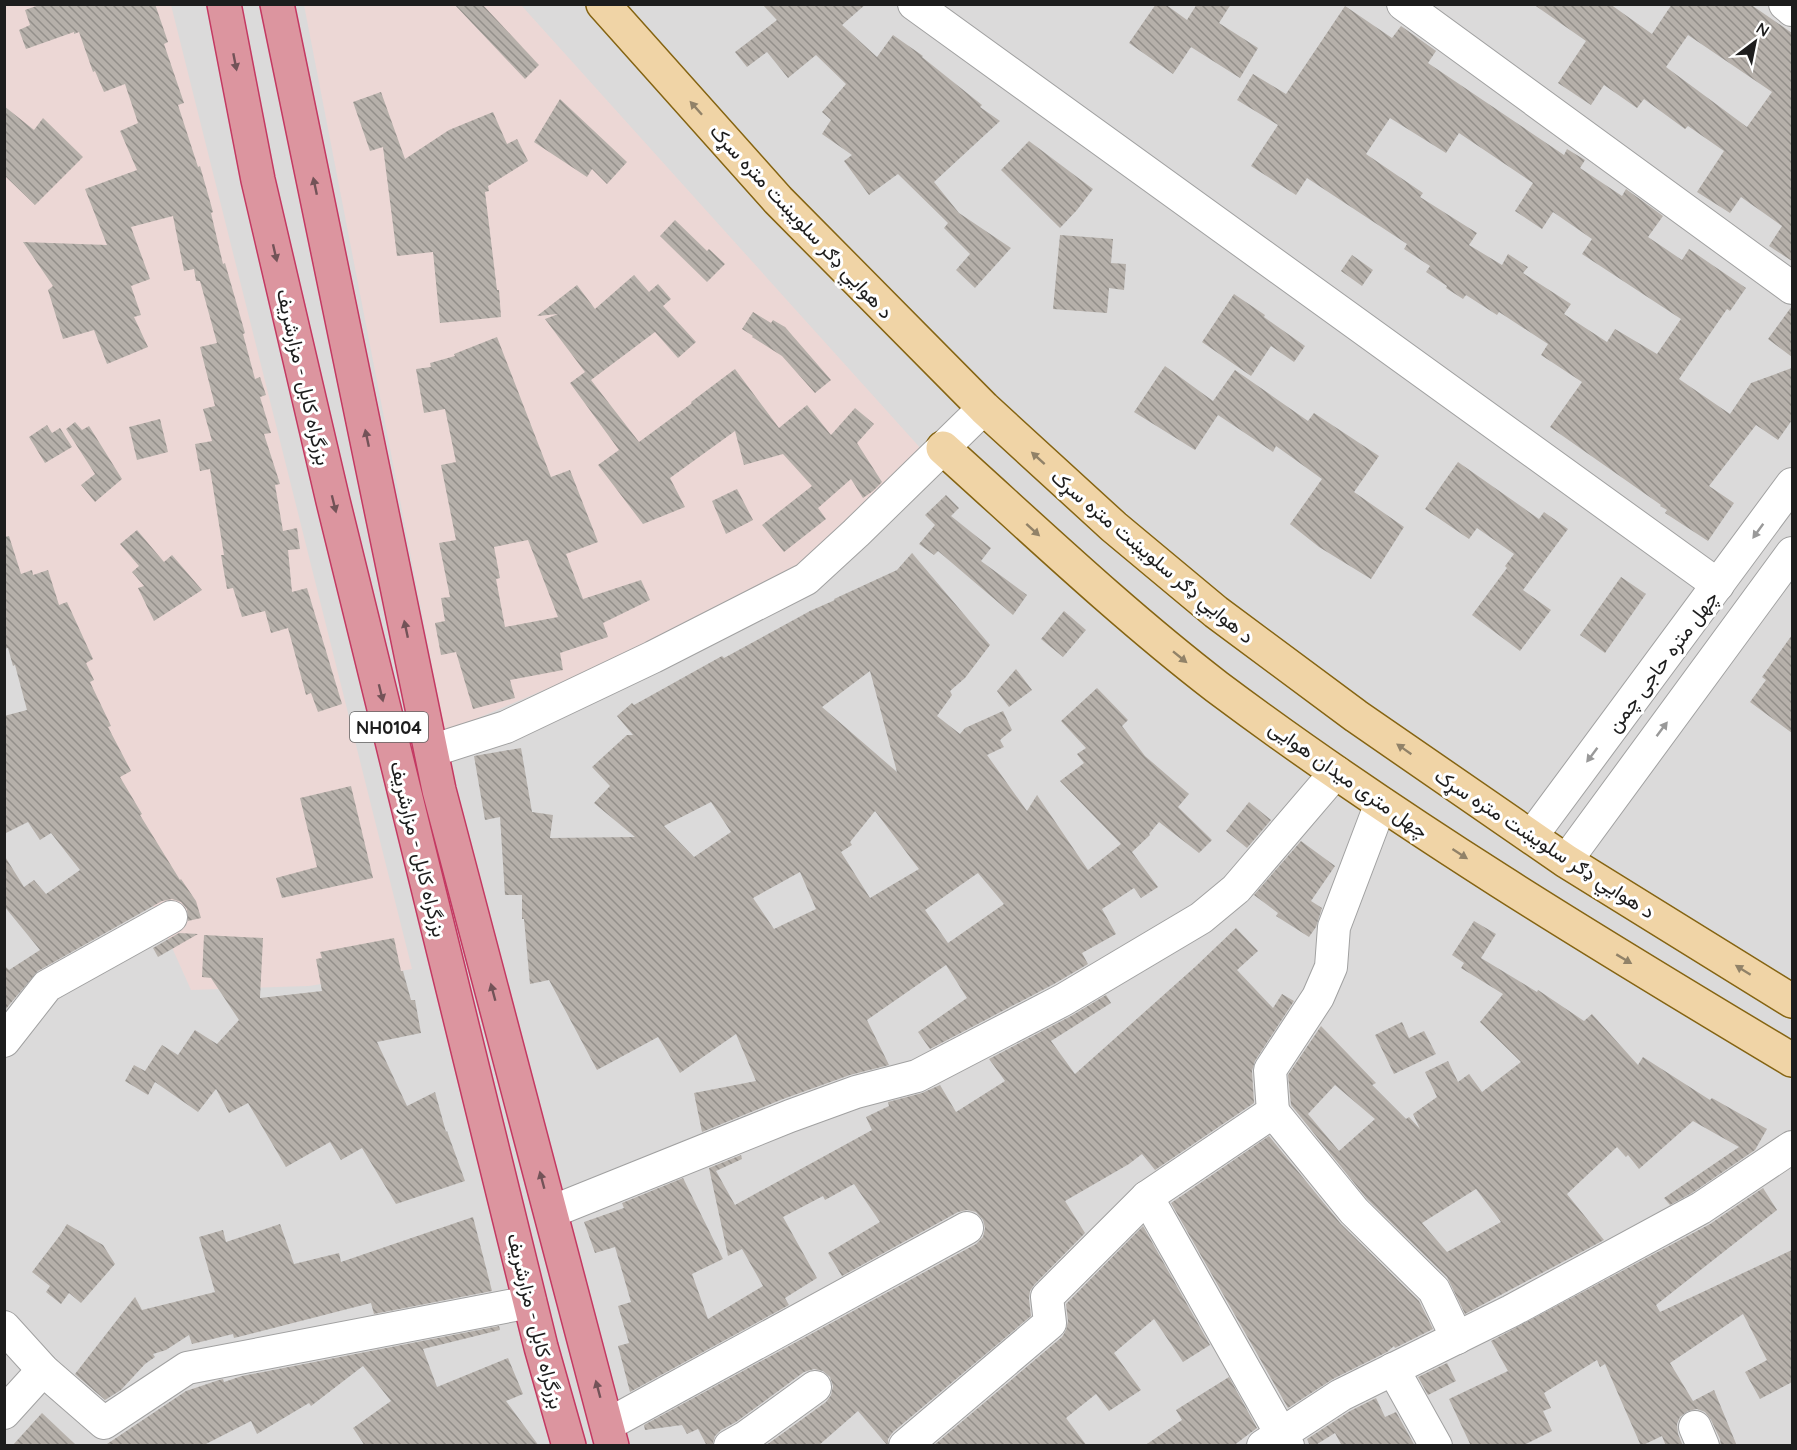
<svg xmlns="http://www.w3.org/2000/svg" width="1797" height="1450" font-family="Quicksand,Vazirmatn,sans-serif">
	<defs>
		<pattern id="building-back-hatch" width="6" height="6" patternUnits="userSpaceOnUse" patternTransform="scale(1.5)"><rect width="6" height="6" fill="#b6b0aa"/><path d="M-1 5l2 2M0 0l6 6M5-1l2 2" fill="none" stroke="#938f8a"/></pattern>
	</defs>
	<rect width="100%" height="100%" fill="#edebe4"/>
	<rect fill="#dbdada" x="5" y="5" width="1787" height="1440"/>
	<g fill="#ecd7d5">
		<polygon points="4,5 171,5 412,969 309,986 191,990 5,575"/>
		<polygon points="304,5 521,5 923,451 789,574 570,679 445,732"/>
	</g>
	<g fill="url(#building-back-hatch)" fill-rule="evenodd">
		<polygon points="42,4 155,4 168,42 164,44 184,103 178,105 198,167 200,166 213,212 211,213 223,264 225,263 245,333 243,334 255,379 260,377 266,395 260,397 271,433 264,434 280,484 275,485 283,531 297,528 300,549 288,550 292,592 307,588 342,704 318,712 311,693 306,695 288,628 271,633 265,611 242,617 233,588 227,589 221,555 224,555 210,469 200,471 195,444 212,441 203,409 215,406 200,347 217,343 200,281 196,281 194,269 184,271 173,216 131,227 150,279 131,286 141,315 134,317 148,347 107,364 94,330 63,339 48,290 53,286 23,242 107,245 85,189 137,170 120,131 138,123 125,84 104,92 95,71 93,72 79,32 74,34 74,32 26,49 19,30 30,25 25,10"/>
		<polygon points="454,4 482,4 539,65 525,79"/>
		<polygon points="762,4 866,4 842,25 877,57 893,35 923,56 922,57 982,105 980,107 1000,121 934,182 959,213 1011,248 975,288 956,270 970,254 944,228 948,223 898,174 869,195 844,161 852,155 822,134 831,120 822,112 846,84 816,55 788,78 767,52 747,67 735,52 777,20"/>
		<polygon points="1156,4 1165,4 1187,20 1197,4 1231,4 1219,23 1258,48 1240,78 1191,47 1173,74 1129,43"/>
		<path d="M 1533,4 L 1610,4 L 1652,34 L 1672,4 L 1750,4 L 1792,33 L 1792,261 L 1769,246 L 1782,226 L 1741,197 L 1730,213 L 1697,192 L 1724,151 L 1688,126 L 1685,129 L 1644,99 L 1637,108 L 1604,85 L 1591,105 L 1558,83 L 1586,41 ZM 1688,35 L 1772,92 L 1747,127 L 1666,67 Z"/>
		<path d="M 1345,6 L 1392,38 L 1401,26 L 1432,48 L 1436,51 L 1428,63 L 1564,155 L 1567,149 L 1585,160 L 1580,168 L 1622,196 L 1626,189 L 1663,216 L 1648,237 L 1682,260 L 1689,249 L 1746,288 L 1730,311 L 1727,309 L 1679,379 L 1730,414 L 1751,383 L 1792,368 L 1792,420 L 1778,440 L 1756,425 L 1709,486 L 1734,503 L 1708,541 L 1665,513 L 1667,510 L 1660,506 L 1661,505 L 1550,427 L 1582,382 L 1541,355 L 1548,344 L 1499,312 L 1497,315 L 1466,295 L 1463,299 L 1446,288 L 1447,286 L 1426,272 L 1430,266 L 1404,249 L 1407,244 L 1307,178 L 1296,195 L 1251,166 L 1278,125 L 1237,100 L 1253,74 L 1286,94 ZM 1390,118 L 1446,153 L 1459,133 L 1533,183 L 1515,211 L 1542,229 L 1553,212 L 1592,239 L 1582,254 L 1681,319 L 1657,354 L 1615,329 L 1607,342 L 1564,314 L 1571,304 L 1523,273 L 1528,267 L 1508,254 L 1502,265 L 1469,245 L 1477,233 L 1420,197 L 1423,193 L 1366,154 Z"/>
		<polygon points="381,92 405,159 449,130 493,112 507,144 517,139 528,161 488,186 489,191 485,192 497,290 499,290 501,317 440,323 433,252 397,256 383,147 370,151 353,102"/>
		<polygon points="560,99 627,162 607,184 592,169 587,177 534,142"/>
		<polygon points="4,106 34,130 43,118 83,157 35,205 4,175"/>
		<polygon points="1029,141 1093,189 1077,210 1060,228 1001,170"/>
		<polygon points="675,220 707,251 709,249 725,264 707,282 660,236"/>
		<polygon points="1060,235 1113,239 1111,263 1126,264 1124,290 1109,288 1107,313 1053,309"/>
		<polygon points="1352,255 1373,270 1362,286 1341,271"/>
		<polygon points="634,275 649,292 658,284 671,299 663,306 696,342 678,358 655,332 591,380 639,442 692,403 691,402 735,369 779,428 807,405 831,435 855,408 874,424 857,443 882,482 873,491 863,498 851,479 818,508 826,519 784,552 762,525 812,486 783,454 744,465 735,431 670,478 685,507 643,524 598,465 619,450 570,383 585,372 545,319 558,314 537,316 577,285 595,309"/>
		<polygon points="1234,294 1265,315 1264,317 1305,346 1294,362 1271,346 1251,376 1202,342"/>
		<polygon points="1792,306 1792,357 1768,339"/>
		<polygon points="753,312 771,323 773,320 785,327 831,380 815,393 782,356 752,337 753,336 742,329"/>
		<path d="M 497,337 L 551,477 L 570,470 L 598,542 L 566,554 L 583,599 L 641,580 L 650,600 L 603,623 L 608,637 L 560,653 L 563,670 L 510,680 L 515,698 L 473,709 L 456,652 L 441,655 L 435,623 L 445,621 L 441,598 L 450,597 L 439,543 L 456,540 L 441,465 L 456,462 L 445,409 L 424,413 L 416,369 L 431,367 L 430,363 L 455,356 L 454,354 ZM 528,540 L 558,617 L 505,627 L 496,579 L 500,578 L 494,547 Z"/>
		<polygon points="1165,366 1213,401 1235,370 1308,421 1314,413 1379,456 1354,492 1404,527 1371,579 1319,547 1290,524 1322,479 1276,446 1273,452 1218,415 1195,450 1134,412"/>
		<polygon points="160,419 168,452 137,460 129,427"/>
		<polygon points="75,422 82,430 89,426 122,479 95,502 81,485 95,474 66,429"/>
		<polygon points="47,425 52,433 60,428 72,447 45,463 29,437"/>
		<polygon points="1458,462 1539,519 1544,512 1568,529 1523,590 1551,610 1520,651 1472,615 1507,568 1505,566 1514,554 1477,528 1469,539 1425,509"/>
		<polygon points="737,489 753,520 726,534 712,501"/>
		<polygon points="946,495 959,508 951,516 991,548 981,561 1027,595 1013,615 938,551 934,555 919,544 935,525 925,515"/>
		<polygon points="137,530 164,562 172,555 202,590 154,621 138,588 144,586 132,572 139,566 120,544"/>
		<polygon points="9,536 21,574 32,570 33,575 48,570 59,605 67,602 93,659 86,663 94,680 90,682 111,726 108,727 131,771 120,777 142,814 140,815 180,880 181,879 196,901 201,918 188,921 187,909 181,902 172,899 162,901 38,971 4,1011 4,965 9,970 40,950 4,906 4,855 24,887 34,880 46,894 80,870 51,833 40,840 28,822 4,834 4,716 27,710 15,665 13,666 8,648 4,649 4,537"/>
		<path d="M 912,553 L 990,645 L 965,678 L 950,691 L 952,695 L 937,716 L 960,734 L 965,728 L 1003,711 L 1012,730 L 1000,740 L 1004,747 L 987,755 L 1027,811 L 1037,795 L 1088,870 L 1121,844 L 1060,781 L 1084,763 L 1077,754 L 1086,748 L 1061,721 L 1097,688 L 1128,720 L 1122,726 L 1145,756 L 1189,794 L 1178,807 L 1212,840 L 1199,853 L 1159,822 L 1149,834 L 1150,835 L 1132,852 L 1158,887 L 1141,898 L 1134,888 L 1102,909 L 1116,934 L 1082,953 L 1088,964 L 1054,984 L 930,1049 L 918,1032 L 967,998 L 946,965 L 867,1020 L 889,1065 L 850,1075 L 783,1099 L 702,1132 L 694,1093 L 756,1081 L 736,1034 L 680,1073 L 658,1037 L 597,1070 L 549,980 L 530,984 L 524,919 L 522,919 L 522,895 L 505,895 L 500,817 L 485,820 L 474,756 L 521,748 L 532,812 L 553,815 L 550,838 L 635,837 L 594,803 L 610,786 L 592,767 L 627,735 L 633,735 L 617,716 L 632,703 L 634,705 L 722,656 L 724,658 L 810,611 L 835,600 L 834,599 L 897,570 ZM 870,671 L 897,772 L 822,707 ZM 711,802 L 731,832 L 694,857 L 664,826 ZM 875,811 L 919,869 L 870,898 L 841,852 L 852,845 L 850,842 ZM 800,872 L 816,909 L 774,929 L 753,898 ZM 978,873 L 1004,904 L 948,943 L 925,910 Z"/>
		<polygon points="1621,577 1646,594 1605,653 1580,635"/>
		<polygon points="1064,611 1086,630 1063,657 1041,639"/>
		<polygon points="1792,635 1792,733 1750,702 1766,680 1762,677"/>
		<polygon points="1016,669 1032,690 1009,707 997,691"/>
		<polygon points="351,786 373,878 282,898 276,878 317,867 300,798"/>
		<polygon points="1249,802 1271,820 1247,848 1226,831"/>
		<polygon points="1301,841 1335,866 1311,901 1322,908 1316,927 1309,937 1276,916 1278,913 1254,895"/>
		<path d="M 1474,921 L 1496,934 L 1481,958 L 1537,992 L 1538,990 L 1584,1021 L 1592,1014 L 1638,1065 L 1643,1057 L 1710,1100 L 1712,1098 L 1767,1129 L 1755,1150 L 1692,1193 L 1670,1205 L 1664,1198 L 1739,1147 L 1693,1121 L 1639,1169 L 1628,1155 L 1626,1157 L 1617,1147 L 1567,1194 L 1604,1240 L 1465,1314 L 1447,1277 L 1367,1199 L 1291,1105 L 1288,1075 L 1321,1026 L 1376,1083 L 1372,1085 L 1406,1119 L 1409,1117 L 1420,1129 L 1413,1114 L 1437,1097 L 1425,1072 L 1448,1061 L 1458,1082 L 1469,1074 L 1482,1092 L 1521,1062 L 1480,1022 L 1503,994 L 1461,968 L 1464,963 L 1452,955 ZM 1335,1085 L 1375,1119 L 1339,1151 L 1308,1114 ZM 1476,1189 L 1501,1222 L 1447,1252 L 1422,1223 Z"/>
		<polygon points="1236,928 1258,951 1237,970 1273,1008 1282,994 1294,1001 1255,1061 1252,1071 1254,1103 1155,1170 1142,1154 1129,1164 1065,1201 1085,1233 1034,1285 1030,1291 1029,1299 1031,1316 893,1432 888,1439 888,1446 858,1411 818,1446 765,1446 826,1402 831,1395 833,1386 830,1377 823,1371 814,1369 804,1372 736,1422 721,1430 715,1436 712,1446 707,1446 698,1429 687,1434 682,1425 645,1430 644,1425 976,1244 983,1237 985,1228 983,1220 976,1212 967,1210 958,1212 842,1276 828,1253 880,1222 854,1184 825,1200 823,1196 783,1217 817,1278 785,1298 789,1305 630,1392 618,1346 629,1343 618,1306 631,1302 615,1247 595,1253 584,1222 624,1208 622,1203 683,1178 723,1259 692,1274 708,1319 763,1286 742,1249 728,1256 709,1168 741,1155 742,1159 716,1171 735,1205 872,1130 866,1117 889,1106 888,1102 922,1093 940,1085 956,1112 1005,1081 989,1059 1071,1016 1106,995 1111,1003 1051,1041 1075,1074 1195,967"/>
		<polygon points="179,933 198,934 158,957 153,948"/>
		<polygon points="204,935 263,938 260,998 322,991 316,959 322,958 320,952 394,938 401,971 403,971 411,1000 415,1000 421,1033 377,1042 407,1106 435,1092 446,1132 447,1131 465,1181 396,1204 362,1148 341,1160 330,1142 286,1167 248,1103 229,1113 216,1089 198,1112 155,1082 148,1095 125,1081 134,1065 145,1071 162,1045 178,1055 195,1030 217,1044 239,1020 211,978 202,977"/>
		<polygon points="1402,1022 1409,1038 1424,1031 1436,1054 1394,1074 1375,1035"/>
		<polygon points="1269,1136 1341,1224 1419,1301 1433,1329 1395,1348 1394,1346 1387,1352 1333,1379 1288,1408 1171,1203"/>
		<polygon points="1763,1188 1777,1210 1656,1305 1660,1312 1792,1250 1792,1382 1760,1399 1745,1372 1767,1360 1743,1314 1670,1363 1693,1401 1714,1390 1737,1446 1721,1446 1720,1439 1711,1420 1705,1412 1697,1409 1688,1411 1680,1417 1677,1424 1678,1434 1683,1446 1666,1446 1662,1436 1641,1446 1605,1364 1600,1367 1597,1360 1544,1393 1551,1408 1543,1411 1552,1431 1522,1446 1471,1446 1449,1399 1508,1371 1491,1341 1710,1224"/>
		<polygon points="473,1217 492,1291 374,1314 371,1303 234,1338 233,1334 192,1344 189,1335 166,1350 153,1354 155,1357 145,1364 121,1390 105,1400 75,1374 135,1297 142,1310 215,1292 199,1237 223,1230 226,1242 280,1224 294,1264 339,1253 341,1262"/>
		<polygon points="67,1224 103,1245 115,1264 81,1303 69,1293 61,1304 46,1292 50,1286 32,1272 61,1234"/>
		<polygon points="1143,1226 1210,1345 1183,1362 1154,1319 1114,1353 1141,1390 1109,1411 1096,1394 1066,1418 1087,1446 933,1446 1062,1337 1066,1330 1068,1321 1066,1304"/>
		<polygon points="499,1326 500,1330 423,1349 437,1387 508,1358 523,1394 506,1401 539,1446 365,1446 353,1428 391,1401 363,1366 311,1406 309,1403 257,1434 251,1421 202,1446 104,1446 186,1391 219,1380 223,1379 224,1382 242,1376"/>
		<polygon points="1447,1363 1456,1381 1428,1395 1418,1377"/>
		<polygon points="1229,1377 1257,1428 1233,1446 1144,1446 1182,1420 1176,1410"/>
		<polygon points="1376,1398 1385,1417 1396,1412 1415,1446 1342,1446 1335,1433 1314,1446 1310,1446 1307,1439 1350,1411"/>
		<polygon points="42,1413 77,1446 12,1446"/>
	</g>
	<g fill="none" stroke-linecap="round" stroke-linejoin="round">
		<defs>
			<g id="minor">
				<polyline points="914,4 1718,585"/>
				<polyline points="1403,4 1792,288"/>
				<polyline points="1785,4 1792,10"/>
				<polyline points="431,751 506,727 653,657 806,579 856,533 984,408"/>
				<polyline points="1531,837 1792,484"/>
				<polyline points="1566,861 1792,553"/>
				<polyline points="4,1041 47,986 171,917"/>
				<polyline points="1273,1112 1354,1211 1434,1290 1457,1338"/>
				<polyline points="1147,1197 1288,1446"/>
				<polyline points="551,1212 790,1116 856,1092 917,1076 1063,1000 1201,918 1236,889 1336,772"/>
				<polyline points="4,1327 43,1370 104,1423 187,1368 530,1302"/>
				<polyline points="1393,1369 1436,1446"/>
				<polyline points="4,1413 43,1370"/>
				<polyline points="607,1425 967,1228"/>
				<polyline points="1695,1427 1703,1446"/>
				<polyline points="730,1446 746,1437 815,1387"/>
				<polyline points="905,1446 1050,1323 1047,1297 1147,1197 1273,1112 1270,1070 1318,997 1331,967 1334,927 1381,803"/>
				<polyline points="1263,1446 1341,1395 1511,1311 1701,1208 1792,1147"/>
			</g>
			<g id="major">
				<polyline points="603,4 778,200 984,408 1114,527 1216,612 1356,716 1566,861 1792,1001"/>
				<path d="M 943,448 C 1033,529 1121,613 1217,687 C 1400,824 1597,943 1792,1060"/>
			</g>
			<g id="highway">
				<polyline points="224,4 258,180 333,501 541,1347 569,1446"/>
				<polyline points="277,4 439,790 612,1446"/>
			</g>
		</defs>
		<use href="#minor" stroke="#a1a1a1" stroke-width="34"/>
		<use href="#major" stroke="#856412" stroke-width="36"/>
		<use href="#highway" stroke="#c43962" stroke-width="36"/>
		<use href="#minor" stroke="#fff" stroke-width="32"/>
		<use href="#major" stroke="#f0d4a6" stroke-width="33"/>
		<use href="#highway" stroke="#dc959f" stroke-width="33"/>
	</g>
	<defs><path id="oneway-solid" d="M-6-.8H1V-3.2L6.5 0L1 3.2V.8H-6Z" transform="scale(1.5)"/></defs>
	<g fill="#735358">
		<use href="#oneway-solid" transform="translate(235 62) rotate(79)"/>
		<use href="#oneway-solid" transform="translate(315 186) rotate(-102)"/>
		<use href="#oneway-solid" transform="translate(275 253) rotate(77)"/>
		<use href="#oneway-solid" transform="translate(367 438) rotate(-102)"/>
		<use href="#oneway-solid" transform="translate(334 504) rotate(76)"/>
		<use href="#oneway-solid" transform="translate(406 629) rotate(-102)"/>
		<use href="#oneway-solid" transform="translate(381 693) rotate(76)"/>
		<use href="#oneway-solid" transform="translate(493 992) rotate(-105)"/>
		<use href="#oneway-solid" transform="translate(542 1180) rotate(-105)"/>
		<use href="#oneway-solid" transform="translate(598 1389) rotate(-105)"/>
	</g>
	<g fill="#918268">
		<use href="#oneway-solid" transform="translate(696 108) rotate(-132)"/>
		<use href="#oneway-solid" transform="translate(1038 458) rotate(-138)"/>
		<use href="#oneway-solid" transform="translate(1033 530) rotate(42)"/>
		<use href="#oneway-solid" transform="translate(1180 657) rotate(39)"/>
		<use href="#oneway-solid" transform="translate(1404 749) rotate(-145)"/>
		<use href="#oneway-solid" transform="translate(1460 854) rotate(33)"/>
		<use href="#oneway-solid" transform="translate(1624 959) rotate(31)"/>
		<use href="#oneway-solid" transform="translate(1743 970) rotate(-148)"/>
	</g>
	<g fill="#999">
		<use href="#oneway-solid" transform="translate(1758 531) rotate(126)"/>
		<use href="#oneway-solid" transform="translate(1662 729) rotate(-53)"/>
		<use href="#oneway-solid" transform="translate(1592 755) rotate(127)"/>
	</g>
	<g text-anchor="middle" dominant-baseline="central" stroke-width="6" stroke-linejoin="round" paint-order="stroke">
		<rect fill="#fff" stroke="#616161" stroke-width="1.5" x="350" y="712" width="78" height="30" rx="4.5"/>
		<g font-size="18" font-weight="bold" fill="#1d1d1d">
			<text x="389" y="727">NH0104</text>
		</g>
		<g font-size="20" fill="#1d1d1d" stroke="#fff">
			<text transform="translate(802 221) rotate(47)">د هوايي ډګر سلویښت متره سړک</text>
			<text transform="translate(304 377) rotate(77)">بزرگراه کابل - مزارشریف</text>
			<text transform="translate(1153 556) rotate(40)">د هوايي ډګر سلویښت متره سړک</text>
			<text transform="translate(1662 661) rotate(-53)">چهل متره حاجی چمن</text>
			<text transform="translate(1349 779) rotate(35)">چهل متری میدان هوایی</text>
			<text transform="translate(1545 843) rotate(33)">د هوايي ډګر سلویښت متره سړک</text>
			<text transform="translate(419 849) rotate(76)">بزرگراه کابل - مزارشریف</text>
			<text transform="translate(536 1321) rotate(76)">بزرگراه کابل - مزارشریف</text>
		</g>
	</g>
	<rect width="1797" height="1450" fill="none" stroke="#1d1d1d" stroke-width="12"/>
	<g transform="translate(1755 42) rotate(32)" stroke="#ffffff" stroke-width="4.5" paint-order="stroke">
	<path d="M0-4.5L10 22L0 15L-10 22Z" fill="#1d1d1d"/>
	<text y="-9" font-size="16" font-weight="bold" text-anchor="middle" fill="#1d1d1d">N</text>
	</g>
</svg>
